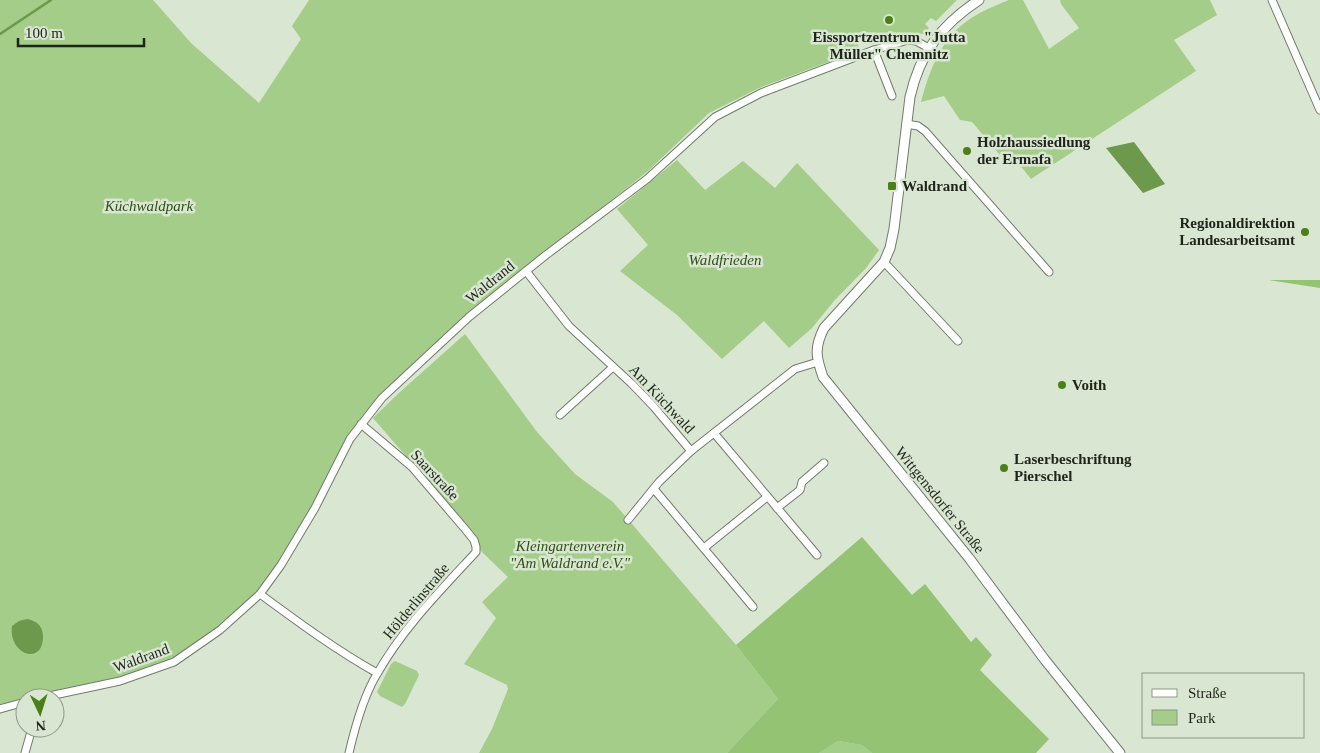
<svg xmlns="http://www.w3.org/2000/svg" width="1320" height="753" font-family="Georgia,serif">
	<rect width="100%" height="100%" fill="#d9e6d1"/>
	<g fill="#a3cd88">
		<polygon points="0,0 153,0 191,43 259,103 301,39 292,26 309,0 957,0 936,21 931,18 925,24 929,28 923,34 910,33 879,42 874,32 855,37 860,50 759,88 709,113 648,171 468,315 380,394 349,436 314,507 288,549 260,591 220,626 171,660 119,679 34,698 25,698 25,700 0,707"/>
		<path d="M 1009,0 L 1023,0 L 1049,49 L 1079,28 L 1061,4 L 1060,0 L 1210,0 L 1217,15 L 1174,40 L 1196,71 L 1031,179 L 1015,159 L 1000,155 L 972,122 L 960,120 L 944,96 L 921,102 C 930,68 942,36 973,17 C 984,10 997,5 1009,0 Z"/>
		<polygon points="677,160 705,190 743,161 775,188 797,163 879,250 866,268 834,301 812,328 789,348 764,321 722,359 677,315 620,271 648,245 617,209"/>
		<polygon points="465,334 537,432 575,474 613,502 736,645 778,699 727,753 479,753 492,729 508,689 507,685 464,664 496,618 482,602 508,577 482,552 449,506 373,418 400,392"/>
		<polygon points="395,661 417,671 419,675 405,704 402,707 380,696 377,692 391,664"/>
		<polygon points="838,741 862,745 872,753 819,753"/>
	</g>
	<g fill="#94c374">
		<polygon points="1269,280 1320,280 1320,288"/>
		<polygon points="862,537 912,595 925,584 971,642 976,637 992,655 980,670 1049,739 1036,753 872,753 862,745 838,741 819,753 727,753 778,699 736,645"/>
	</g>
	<g fill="#6c994b">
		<polygon points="1134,142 1165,184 1143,193 1106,148"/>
		<path d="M 27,619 C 36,621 42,625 43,635 C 44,667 8,655 12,626 L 19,621 Z"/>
	</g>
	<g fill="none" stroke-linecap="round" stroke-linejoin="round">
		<polyline stroke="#6c994b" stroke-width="2.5" points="0,34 51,0"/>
		<defs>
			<g id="minor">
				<polyline points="1272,0 1320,110"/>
				<polyline points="874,50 892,96"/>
				<polyline points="906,124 918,126 925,131 1049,272"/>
				<polyline points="884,262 958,341"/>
				<polyline points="526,271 569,326 632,384 654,407 691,451"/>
				<polyline points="560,415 613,367"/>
				<polyline points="714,433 817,555"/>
				<polyline points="654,489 753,607"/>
				<polyline points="777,508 800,490 802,482 824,463"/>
				<polyline points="628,520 659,482 691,451 795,369 818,362"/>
				<polyline points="704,548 767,497"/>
				<path d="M 260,594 C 298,622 336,650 377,673"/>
				<polyline points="40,698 120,681 174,662 220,630 260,594 281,565 315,508 350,439 382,398 469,317 546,255 647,179 715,117 761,93 874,50 908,40 916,41 929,48"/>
				<polyline points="0,709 25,702"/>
				<polyline points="25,753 32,728"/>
				<path d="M 349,753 C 355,727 363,697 377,674 C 403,628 440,591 476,552 L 476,547 L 474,540 L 465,529 L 412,467 L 361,424"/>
			</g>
			<path id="tertiary" d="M 979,0 C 941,25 920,53 910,97 L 894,229 L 890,248 L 884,262 L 824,328 C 814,348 816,357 823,377 L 969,558 L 1045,660 L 1120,753"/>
		</defs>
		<use href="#minor" stroke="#717c6a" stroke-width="9"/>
		<use href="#tertiary" stroke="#717c6a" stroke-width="11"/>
		<use href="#minor" stroke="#fff" stroke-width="7"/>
		<use href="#tertiary" stroke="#fff" stroke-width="9"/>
	</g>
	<g fill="#4a8017" stroke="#d9e6d1" stroke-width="2">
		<circle cx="889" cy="20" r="5"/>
		<circle cx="967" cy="151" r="5"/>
		<rect x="887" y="181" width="10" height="10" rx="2.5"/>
		<circle cx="1305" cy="232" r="5"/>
		<circle cx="1062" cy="385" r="5"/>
		<circle cx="1004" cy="468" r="5"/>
	</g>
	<g text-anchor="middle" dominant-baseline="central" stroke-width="5" stroke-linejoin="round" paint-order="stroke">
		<g font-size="15" font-weight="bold" fill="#1e231b" stroke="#d9e6d1" text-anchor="start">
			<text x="889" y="37" text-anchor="middle">Eissportzentrum "Jutta<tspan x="889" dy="17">Müller" Chemnitz</tspan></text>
			<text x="977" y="142">Holzhaussiedlung<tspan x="977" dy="17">der Ermafa</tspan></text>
			<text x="902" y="186">Waldrand</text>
			<text x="1295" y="223" text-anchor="end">Regionaldirektion<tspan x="1295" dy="17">Landesarbeitsamt</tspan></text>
			<text x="1072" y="385">Voith</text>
			<text x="1014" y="459">Laserbeschriftung<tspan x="1014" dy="17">Pierschel</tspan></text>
		</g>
		<g font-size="15" font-style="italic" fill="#304f18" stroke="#d9e6d1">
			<text x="149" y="206">Küchwaldpark</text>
			<text x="725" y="260">Waldfrieden</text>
			<text x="570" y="546">Kleingartenverein<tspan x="570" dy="17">"Am Waldrand e.V."</tspan></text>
		</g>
		<g font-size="15" fill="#1e231b" stroke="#d9e6d1">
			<text transform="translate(490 282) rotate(-39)">Waldrand</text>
			<text transform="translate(662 399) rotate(47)">Am Küchwald</text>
			<text transform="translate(435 475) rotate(47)">Saarstraße</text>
			<text transform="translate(940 500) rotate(51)">Wittgensdorfer Straße</text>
			<text transform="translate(416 601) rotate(-50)">Hölderlinstraße</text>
			<text transform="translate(141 658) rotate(-20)">Waldrand</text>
		</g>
	</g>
	<rect x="1142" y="673" width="162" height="65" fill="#d9e6d1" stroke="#8e9888"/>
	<rect x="1152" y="689" width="25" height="8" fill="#ffffff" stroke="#8e9888"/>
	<text x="1188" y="698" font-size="15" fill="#1e231b">Straße</text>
	<rect x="1152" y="710" width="25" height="15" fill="#a3cd88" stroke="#8e9888"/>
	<text x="1188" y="723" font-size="15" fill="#1e231b">Park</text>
	<g transform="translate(40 713) rotate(176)"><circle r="24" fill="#d9e6d1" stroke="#8e9888"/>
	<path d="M0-4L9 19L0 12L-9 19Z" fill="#4a8017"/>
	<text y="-8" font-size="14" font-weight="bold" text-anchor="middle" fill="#1e231b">N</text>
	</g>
	<path d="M18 38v8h126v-8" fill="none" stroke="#1e231b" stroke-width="2.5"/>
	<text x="25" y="38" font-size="15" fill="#1e231b" stroke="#d9e6d1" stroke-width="4" paint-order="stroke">100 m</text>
</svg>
